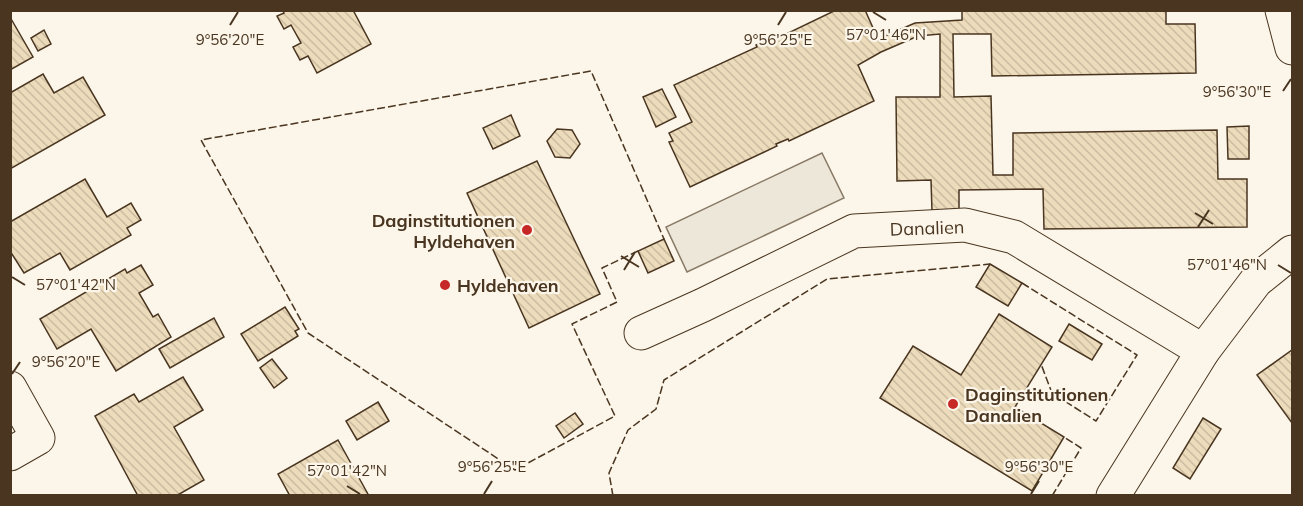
<svg xmlns="http://www.w3.org/2000/svg" width="1303" height="506" font-family="Mulish,sans-serif">
	<defs>
		<pattern id="building-back-hatch" width="6" height="6" patternUnits="userSpaceOnUse" patternTransform="scale(1.5)"><rect width="6" height="6" fill="#ecdcbc"/><path d="M-1 5l2 2M0 0l6 6M5-1l2 2" fill="none" stroke="#ccbda1"/></pattern>
	</defs>
	<rect width="100%" height="100%" fill="#fbf6e9"/>
	<polygon fill="#ede7d9" stroke="#887966" stroke-width="1.5" points="822,153 844,198 687,272 666,227"/>
	<g fill="url(#building-back-hatch)" stroke="#4a3520" stroke-width="1.5">
		<polygon points="283,10 353,10 371,44 317,73 308,56 300,60 293,47 301,43 291,25 284,29 277,16 284,13"/>
		<polygon points="836,10 865,10 878,39 915,23 962,20 962,10 1166,10 1166,24 1195,24 1196,73 992,76 991,34 953,34 954,97 991,96 993,175 1013,175 1013,133 1217,130 1218,179 1247,179 1247,227 1044,229 1043,189 959,190 959,211 932,211 931,180 897,181 896,97 940,97 940,34 918,36 881,52 858,65 874,101 789,141 788,139 776,144 777,146 690,187 669,142 673,141 669,133 692,122 674,85 757,47 756,45 773,37 776,39"/>
		<polygon points="10,17 33,57 10,70"/>
		<polygon points="44,30 51,44 38,51 31,38"/>
		<polygon points="43,74 54,93 83,77 105,115 10,169 10,93"/>
		<polygon points="662,89 676,117 656,127 643,97"/>
		<polygon points="511,115 520,136 493,149 483,128"/>
		<polygon points="1249,126 1249,159 1228,159 1227,127"/>
		<polygon points="557,129 572,130 580,144 570,158 555,157 547,141"/>
		<polygon points="537,161 600,294 529,328 467,193"/>
		<polygon points="85,179 107,217 131,203 141,220 127,228 131,235 70,270 60,253 24,273 10,251 10,222"/>
		<polygon points="664,239 674,261 648,273 638,251"/>
		<polygon points="990,264 1022,283 1008,306 976,287"/>
		<polygon points="141,265 153,285 139,293 153,317 158,314 171,337 116,371 91,329 57,349 40,319 125,269 127,273"/>
		<polygon points="285,307 299,329 295,331 298,336 258,361 241,334"/>
		<polygon points="999,314 1052,347 1015,407 1064,437 1032,491 880,398 913,346 961,375"/>
		<polygon points="214,318 224,337 170,368 159,349"/>
		<polygon points="1069,324 1102,344 1092,360 1059,341"/>
		<polygon points="1292,350 1292,423 1257,375"/>
		<polygon points="272,359 287,378 274,388 260,368"/>
		<polygon points="183,377 203,410 174,427 204,480 176,496 138,496 95,416 134,394 139,402"/>
		<polygon points="378,402 389,421 357,440 346,421"/>
		<polygon points="575,413 583,424 564,438 556,426"/>
		<polygon points="1203,418 1221,429 1190,479 1173,468"/>
		<polygon points="338,440 369,496 290,496 278,474"/>
	</g>
	<g fill="none" stroke-linecap="round" stroke-linejoin="round">
		<defs>
			<g id="street">
				<polyline points="1282,10 1292,48"/>
				<polyline points="641,333 703,305 854,231 965,225 1014,237 1203,351"/>
				<polyline points="10,388 38,438 10,454"/>
				<polyline points="1113,496 1203,351 1256,281 1292,252"/>
			</g>
		</defs>
		<use href="#street" stroke="#4a3520" stroke-width="35"/>
		<use href="#street" stroke="#fbf6e9" stroke-width="33"/>
		<g stroke="#4a3520" stroke-width="1.5" stroke-dasharray="8 3" stroke-linecap="butt">
			<polyline points="638,251 602,268 617,302 572,324 615,416 515,470 308,333 201,140 591,71 664,239"/>
			<polyline points="1022,283 1137,355 1096,421 1052,393 1041,364"/>
			<polyline points="613,496 609,473 628,430 656,409 664,380 827,279 990,264"/>
			<polyline points="1052,496 1081,448 1064,437"/>
		</g>
	</g>
	<path fill="none" stroke="#4a3520" stroke-width="2" d="M 873,12 L 886,20M 230,25 L 238,12M 778,25 L 786,12M 1283,91 L 1291,79M 1195,213 L 1213,224M 1198,227 L 1209,210M 621,256 L 639,267M 1278,265 L 1291,273M 624,270 L 635,252M 12,277 L 25,285M 12,374 L 20,362M 347,486 L 360,494M 484,494 L 492,481M 1031,494 L 1039,481"/>
	<g fill="#c62828" stroke="#fbf6e9" stroke-width="2">
		<circle cx="527" cy="230" r="6"/>
		<circle cx="445" cy="285" r="6"/>
		<circle cx="953" cy="404" r="6"/>
	</g>
	<g text-anchor="middle" dominant-baseline="central" stroke-width="4.5" stroke-linejoin="round" paint-order="stroke">
		<g font-size="18" font-weight="bold" fill="#4a3520" stroke="#fbf6e9" text-anchor="start">
			<text x="515" y="220" text-anchor="end">Daginstitutionen<tspan x="515" dy="21">Hyldehaven</tspan></text>
			<text x="457" y="285">Hyldehaven</text>
			<text x="965" y="394">Daginstitutionen<tspan x="965" dy="21">Danalien</tspan></text>
		</g>
		<g font-size="18" fill="#4a3520" stroke="#fbf6e9">
			<text transform="translate(927 228) rotate(-2)">Danalien</text>
		</g>
	</g>
	<g font-size="15" text-anchor="middle" fill="#4a3520" stroke="#fbf6e9" stroke-width="4.5" stroke-linejoin="round" paint-order="stroke">
		<text x="886" y="40">57°01'46"N</text>
		<text x="230" y="45">9°56'20"E</text>
		<text x="778" y="45">9°56'25"E</text>
		<text x="1237" y="97">9°56'30"E</text>
		<text x="1227" y="270">57°01'46"N</text>
		<text x="76" y="290">57°01'42"N</text>
		<text x="66" y="367">9°56'20"E</text>
		<text x="492" y="472">9°56'25"E</text>
		<text x="1039" y="472">9°56'30"E</text>
		<text x="347" y="476">57°01'42"N</text>
	</g>
	<rect width="1303" height="506" fill="none" stroke="#4a3520" stroke-width="24"/>
</svg>
